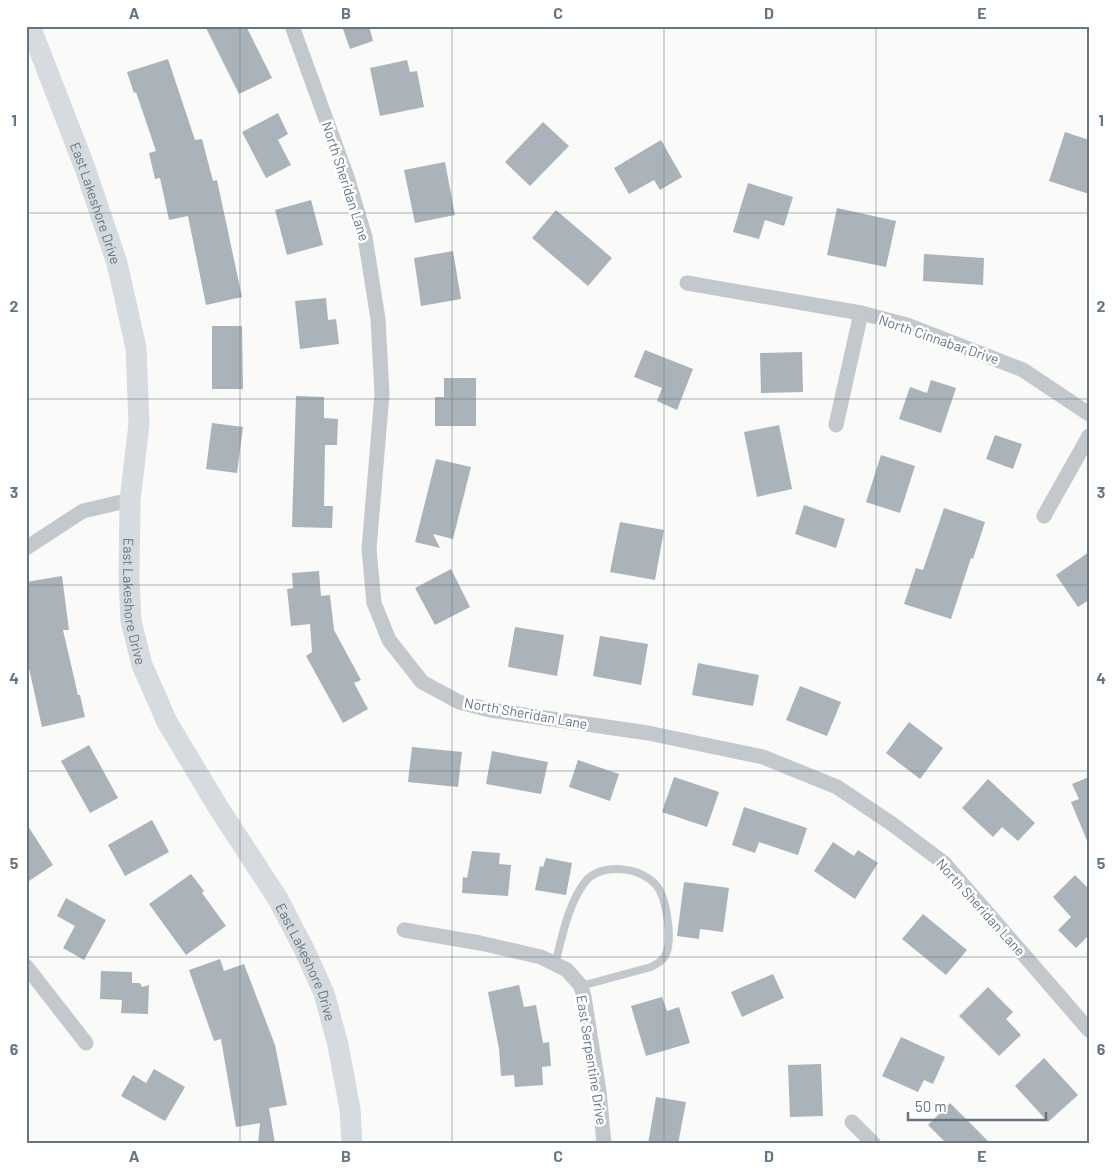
<svg xmlns="http://www.w3.org/2000/svg" width="1115" height="1170" font-family="Barlow,sans-serif">
	<rect width="100%" height="100%" fill="#fafaf8"/>
	<g fill="#aab3b9">
		<polygon points="205,26 246,26 272,78 239,94"/>
		<polygon points="342,26 369,26 373,41 350,49"/>
		<polygon points="168,59 195,140 202,139 213,181 217,180 242,297 206,305 188,216 169,220 160,178 155,179 149,153 156,151 136,92 134,93 127,72"/>
		<polygon points="407,60 410,72 417,71 424,107 380,116 370,68"/>
		<polygon points="278,113 288,134 278,140 291,165 266,178 242,132"/>
		<polygon points="543,122 569,146 530,186 505,162"/>
		<polygon points="1065,132 1089,140 1089,194 1049,181"/>
		<polygon points="661,140 682,177 660,190 654,180 629,194 614,168"/>
		<polygon points="445,162 455,215 415,223 404,170"/>
		<polygon points="748,183 793,197 784,226 765,220 759,239 733,232"/>
		<polygon points="311,200 323,245 287,255 275,210"/>
		<polygon points="837,208 896,221 886,267 827,255"/>
		<polygon points="556,210 612,258 588,286 532,238"/>
		<polygon points="453,251 461,299 421,306 414,258"/>
		<polygon points="924,254 984,258 983,285 923,281"/>
		<polygon points="326,298 328,320 336,319 339,344 300,349 295,301"/>
		<polygon points="212,326 242,326 243,389 212,389"/>
		<polygon points="645,350 693,369 677,410 657,401 662,388 634,377"/>
		<polygon points="802,352 803,392 761,393 760,353"/>
		<polygon points="444,378 476,378 476,426 435,426 435,397 444,397"/>
		<polygon points="931,380 956,388 941,433 899,419 910,387 927,393"/>
		<polygon points="296,396 324,397 324,418 338,419 337,445 325,445 324,506 333,506 332,528 292,527"/>
		<polygon points="212,423 243,427 237,473 206,469"/>
		<polygon points="779,425 792,489 757,497 744,432"/>
		<polygon points="995,435 1022,444 1013,469 986,459"/>
		<polygon points="881,455 915,466 900,513 866,502"/>
		<polygon points="436,459 471,467 453,539 433,534 440,548 415,542"/>
		<polygon points="804,505 845,519 836,548 795,534"/>
		<polygon points="944,508 985,522 973,559 971,558 951,619 904,604 916,568 923,570"/>
		<polygon points="620,522 664,530 655,580 610,572"/>
		<polygon points="1089,552 1089,600 1078,607 1056,575"/>
		<polygon points="451,569 470,607 435,625 415,588"/>
		<polygon points="319,571 321,596 330,595 334,630 361,680 354,683 368,709 343,723 306,656 312,652 310,624 291,626 287,589 293,588 292,573"/>
		<polygon points="62,576 69,630 63,630 78,695 80,695 85,717 42,727 26,655 26,582"/>
		<polygon points="515,627 564,635 557,676 508,667"/>
		<polygon points="600,636 648,644 641,685 593,676"/>
		<polygon points="698,663 759,675 753,706 692,695"/>
		<polygon points="800,686 841,702 827,736 786,720"/>
		<polygon points="909,722 943,748 920,779 886,753"/>
		<polygon points="89,745 118,798 90,813 61,761"/>
		<polygon points="412,747 462,752 458,787 408,782"/>
		<polygon points="492,751 548,762 541,794 486,784"/>
		<polygon points="578,760 619,774 610,801 569,787"/>
		<polygon points="674,777 719,792 707,827 662,812"/>
		<polygon points="1089,777 1089,843 1088,843 1071,802 1079,799 1072,784"/>
		<polygon points="988,779 1035,823 1018,841 1002,827 993,837 962,808"/>
		<polygon points="744,807 807,828 798,855 759,842 755,853 732,845"/>
		<polygon points="152,820 169,852 125,876 108,845"/>
		<polygon points="26,823 53,865 26,883"/>
		<polygon points="833,842 854,856 858,850 878,863 855,899 814,871"/>
		<polygon points="472,851 500,853 499,864 511,865 508,896 462,893 463,877 467,878"/>
		<polygon points="546,858 572,863 566,895 535,890 540,866 543,867"/>
		<polygon points="191,874 204,891 202,893 226,926 186,955 149,904"/>
		<polygon points="1075,875 1089,889 1089,935 1076,948 1058,930 1071,917 1053,897"/>
		<polygon points="684,882 729,888 723,932 700,929 699,939 677,936"/>
		<polygon points="66,898 106,920 84,960 63,948 75,926 57,916"/>
		<polygon points="923,914 967,950 946,975 902,939"/>
		<polygon points="220,959 224,971 244,964 275,1045 287,1105 269,1108 275,1144 258,1144 260,1123 236,1127 221,1039 214,1041 189,970"/>
		<polygon points="101,971 132,972 132,983 140,983 142,987 149,985 148,1014 121,1013 122,1000 100,999"/>
		<polygon points="773,974 784,998 742,1017 731,992"/>
		<polygon points="519,985 524,1007 536,1005 543,1043 549,1042 551,1066 542,1067 543,1085 515,1087 514,1075 501,1076 499,1049 488,992"/>
		<polygon points="988,987 1013,1012 1006,1019 1021,1035 999,1056 959,1016"/>
		<polygon points="662,997 667,1011 679,1007 690,1043 646,1056 631,1006"/>
		<polygon points="901,1037 945,1057 933,1084 924,1080 918,1092 882,1076"/>
		<polygon points="1044,1058 1078,1095 1048,1122 1015,1086"/>
		<polygon points="821,1064 823,1116 790,1117 788,1065"/>
		<polygon points="154,1069 185,1087 165,1121 121,1096 133,1075 146,1083"/>
		<polygon points="656,1097 686,1102 678,1144 648,1144"/>
		<polygon points="950,1103 991,1144 947,1144 928,1125"/>
	</g>
	<g fill="none" stroke-linecap="round" stroke-linejoin="round">
		<path stroke="#c3c8cc" stroke-width="8" d="M 555,964 C 562,937 568,904 585,882 C 601,861 646,867 659,889 C 667,903 673,942 665,956 C 662,962 656,964 651,967 L 581,986"/>
		<g stroke="#c3c8cc" stroke-width="15">
			<polyline points="292,26 347,177 365,237 378,319 382,394 369,549 374,603 389,640 422,682 459,702 490,710 648,733 763,757 837,787 892,824 944,863 1089,1030"/>
			<polyline points="687,283 861,313 907,325 1023,370 1089,414"/>
			<polyline points="836,425 861,313"/>
			<polyline points="1044,516 1089,436"/>
			<polyline points="26,548 83,511 130,500"/>
			<polyline points="404,930 480,943 541,957 567,970 581,986 584,997 599,1091 604,1144"/>
			<polyline points="26,966 86,1043"/>
			<polyline points="852,1122 874,1144"/>
		</g>
		<path stroke="#d6dbdf" stroke-width="21" id="s1" d="M 30,26 L 85,168 L 117,263 L 136,348 L 139,424 L 130,500 L 129,578 L 131,621 L 142,665 L 167,722 L 218,807 L 278,899 L 304,949 L 324,993 L 338,1045 L 350,1109 L 352,1144"/>
	</g>
	<path fill="none" stroke="#657683" stroke-width="1" stroke-opacity="0.55" d="M 240,26 L 240,1144M 452,26 L 452,1144M 664,26 L 664,1144M 876,26 L 876,1144M 26,213 L 1089,213M 26,399 L 1089,399M 26,585 L 1089,585M 26,771 L 1089,771M 26,957 L 1089,957"/>
	<g text-anchor="middle" dominant-baseline="central" stroke-width="5" stroke-linejoin="round" paint-order="stroke">
		<g font-size="14" fill="#657683" stroke="#fff">
			<text transform="translate(346 181) rotate(72)">North Sheridan Lane</text>
			<text stroke="none"><textPath href="#s1" startOffset="189">East Lakeshore Drive</textPath></text>
			<text transform="translate(939 339) rotate(19)">North Cinnabar Drive</text>
			<text stroke="none"><textPath href="#s1" startOffset="594">East Lakeshore Drive</textPath></text>
			<text transform="translate(526 713) rotate(10)">North Sheridan Lane</text>
			<text transform="translate(981 907) rotate(48)">North Sheridan Lane</text>
			<text stroke="none"><textPath href="#s1" startOffset="999">East Lakeshore Drive</textPath></text>
			<text transform="translate(592 1060) rotate(81)">East Serpentine Drive</text>
		</g>
	</g>
	<rect width="1115" height="1170" fill="none" stroke="#ffffff" stroke-width="55"/>
	<path d="M908 1112v8h138v-8" fill="none" stroke="#657683" stroke-width="2.5"/>
	<text x="915" y="1112" font-size="15" fill="#657683" stroke="#ffffff" stroke-width="4" paint-order="stroke">50 m</text>
	<rect x="28" y="28" width="1060" height="1114" fill="none" stroke="#657683" stroke-width="2"/>
	<g font-size="16" text-anchor="middle" font-weight="bold" fill="#657683">
		<text x="134" y="19">A</text>
		<text x="346" y="19">B</text>
		<text x="558" y="19">C</text>
		<text x="769" y="19">D</text>
		<text x="982" y="19">E</text>
		<text x="14" y="126">1</text>
		<text x="1101" y="126">1</text>
		<text x="14" y="312">2</text>
		<text x="1101" y="312">2</text>
		<text x="14" y="498">3</text>
		<text x="1101" y="498">3</text>
		<text x="14" y="684">4</text>
		<text x="1101" y="684">4</text>
		<text x="14" y="869">5</text>
		<text x="1101" y="869">5</text>
		<text x="14" y="1055">6</text>
		<text x="1101" y="1055">6</text>
		<text x="134" y="1162">A</text>
		<text x="346" y="1162">B</text>
		<text x="558" y="1162">C</text>
		<text x="769" y="1162">D</text>
		<text x="982" y="1162">E</text>
	</g>
</svg>
